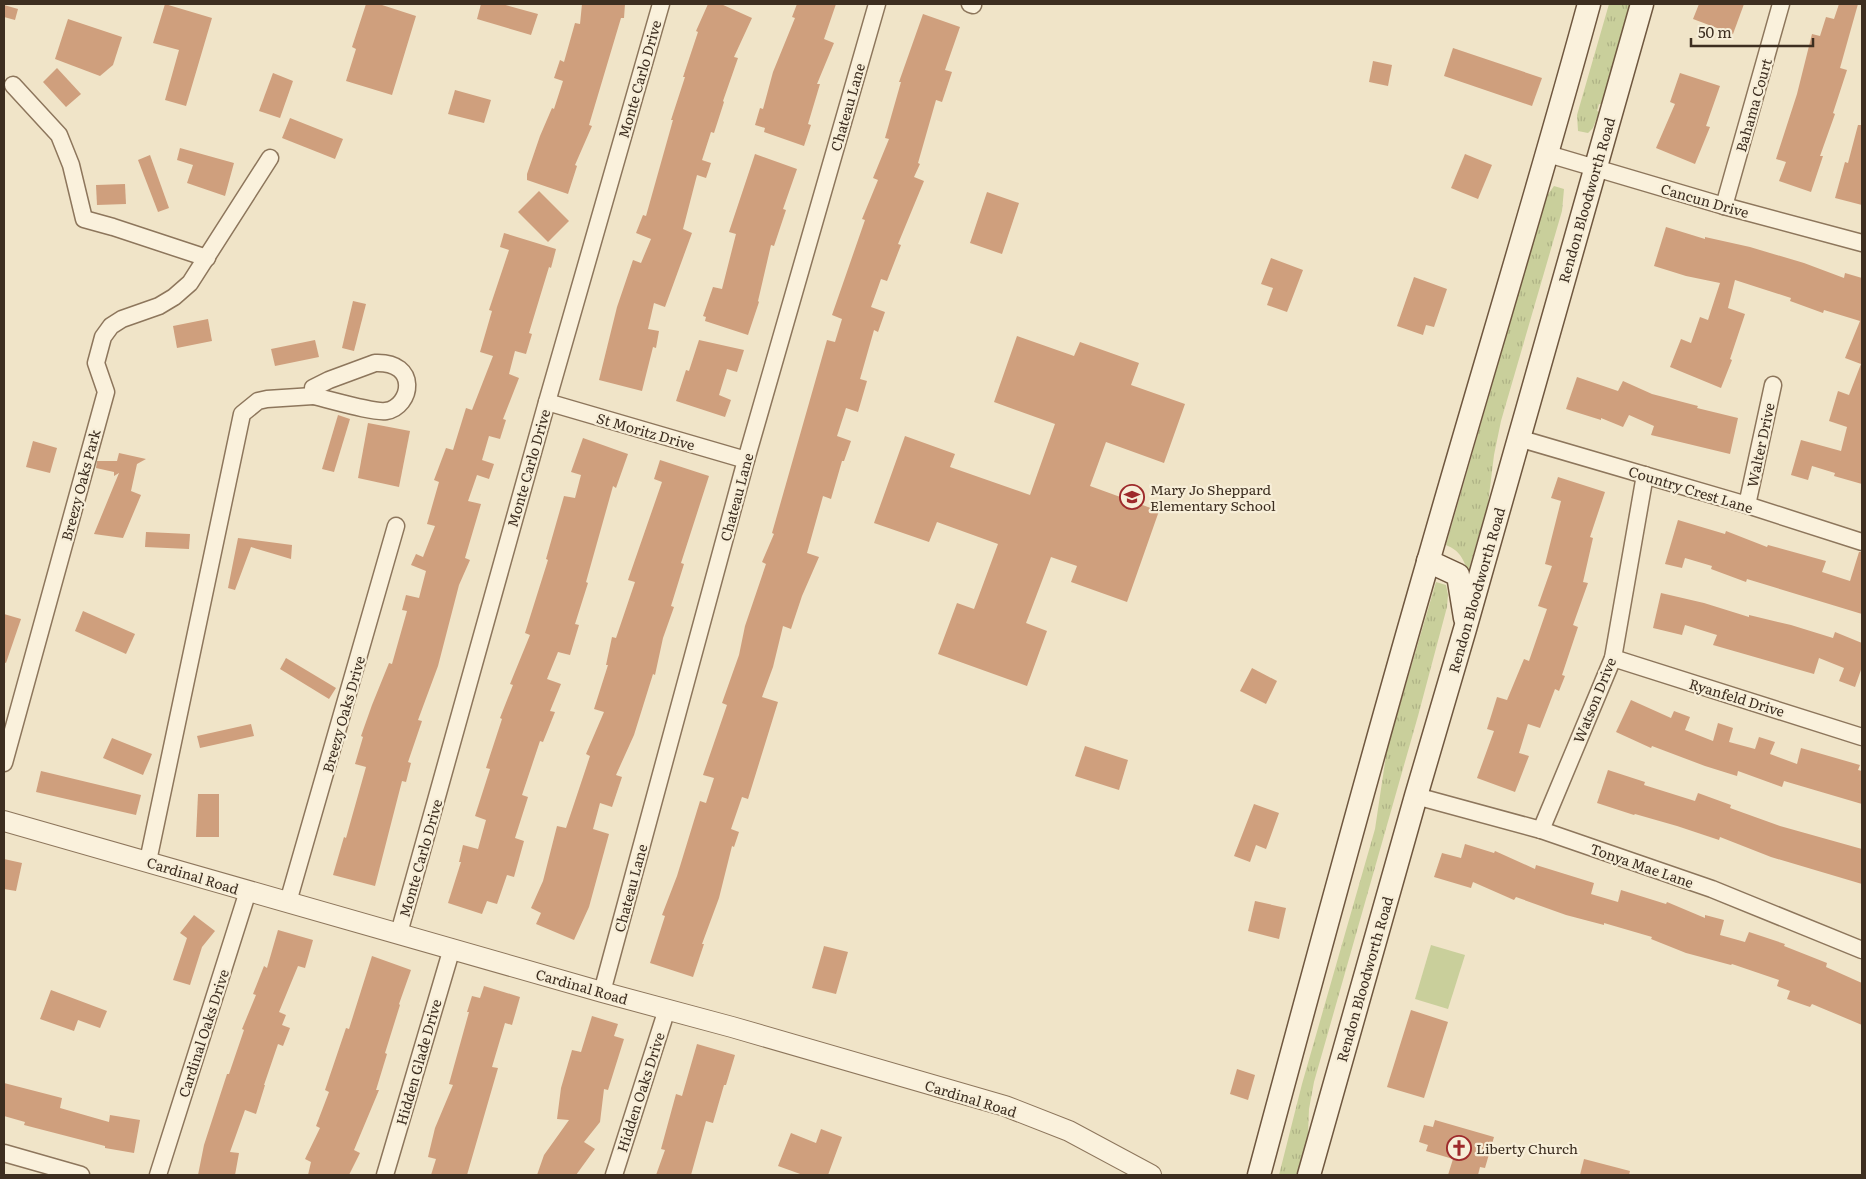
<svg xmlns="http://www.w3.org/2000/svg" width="1866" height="1179" font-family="Literata,serif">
	<defs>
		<pattern id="grass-tufts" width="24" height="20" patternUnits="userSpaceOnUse" patternTransform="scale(1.25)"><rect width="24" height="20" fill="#c9cf9b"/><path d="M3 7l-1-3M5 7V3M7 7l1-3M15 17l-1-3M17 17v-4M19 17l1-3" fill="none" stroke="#aeb285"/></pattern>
	</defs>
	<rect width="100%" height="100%" fill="#f0e4c8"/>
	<g fill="url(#grass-tufts)">
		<polygon points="1609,4 1630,4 1602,104 1599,104 1597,111 1599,112 1593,128 1588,133 1578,131 1577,115"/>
		<path d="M 1554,186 L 1564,189 L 1562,211 L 1501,421 L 1494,455 L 1488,504 L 1468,572 C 1463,558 1460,551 1446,545 L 1546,197 Z"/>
		<polygon points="1436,582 1446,585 1448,595 1447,607 1418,716 1314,1082 1309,1109 1308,1134 1298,1175 1279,1175 1302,1084 1375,829 1387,749"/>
	</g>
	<polygon fill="#c9cf9b" points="1431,945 1465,955 1448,1009 1415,999"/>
	<g fill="#cf9f7d">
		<polygon points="165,4 212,18 186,106 165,100 179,50 153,43"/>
		<polygon points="366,4 379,4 416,16 392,95 346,81 356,49 352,47"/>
		<polygon points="481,4 502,4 538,14 531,35 477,19"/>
		<polygon points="582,4 625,4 624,18 621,18 589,125 592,126 575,165 577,166 568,194 527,180 527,174 540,136 552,108 554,109 563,81 554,78 560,60 564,62 575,23 580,24"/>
		<polygon points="708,4 721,4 752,18 734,57 738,58 723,101 724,102 714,133 711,132 702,160 711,163 706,178 697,175 683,229 692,233 665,307 654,303 648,329 659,331 656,348 653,347 642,391 599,380 617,307 633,260 641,263 651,239 636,233 643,215 646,216 673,120 671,120 685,77 683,77 698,32 696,31"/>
		<polygon points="797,4 836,4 824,39 834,43 817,84 820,84 808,124 811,125 804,146 764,132 765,128 755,125 760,108 763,109 773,72 795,18 792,17"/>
		<polygon points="1699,4 1744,4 1733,34 1693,19"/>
		<polygon points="1839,4 1858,4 1840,68 1847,70 1833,113 1835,114 1820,156 1823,156 1811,192 1779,181 1786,162 1776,159 1797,94 1812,34 1820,36 1826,17 1834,19"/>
		<polygon points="4,5 18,9 15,20 4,17"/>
		<polygon points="923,14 960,27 945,70 952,72 942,102 936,100 918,163 920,164 914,177 924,181 898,244 901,245 887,281 881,279 871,307 885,312 878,332 874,330 860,379 867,381 858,412 846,408 837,436 851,441 844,461 842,461 831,499 823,496 807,553 819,557 802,596 791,629 783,626 773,667 762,697 778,702 748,799 742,797 731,829 739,832 734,847 732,846 719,898 702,944 704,944 693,977 650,963 665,916 662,915 677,876 700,801 706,803 714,778 703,775 727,705 722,703 739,655 745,626 766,564 762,562 774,534 772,533 827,340 835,342 842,319 832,315 865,220 862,219 878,180 873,178 889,139 885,138 901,82 899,82"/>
		<polygon points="68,19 122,37 113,65 100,76 55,59"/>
		<polygon points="1453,48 1542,78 1532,106 1444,76"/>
		<polygon points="1373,61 1392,65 1388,86 1369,82"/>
		<polygon points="57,68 81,94 66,107 43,82"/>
		<polygon points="273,73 293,81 280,118 259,111"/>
		<polygon points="1680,73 1720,86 1706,126 1710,127 1695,164 1656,148 1675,104 1670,102"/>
		<polygon points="455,90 491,100 484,123 448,114"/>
		<polygon points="290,118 343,139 335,159 282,138"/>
		<polygon points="1858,125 1862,125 1862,205 1835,198 1845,162 1848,163"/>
		<polygon points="180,148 234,163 225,196 187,183 193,165 177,160"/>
		<polygon points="755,154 797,169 783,209 786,210 774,246 771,245 758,301 759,302 748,335 705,321 706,317 703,316 713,287 722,289 736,234 729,232"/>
		<polygon points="1465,154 1492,165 1478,199 1451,188"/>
		<polygon points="150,155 169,208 158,212 138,160"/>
		<polygon points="125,184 126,204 97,205 96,185"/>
		<polygon points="539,191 569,221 548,242 518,212"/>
		<polygon points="987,192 1019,203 1002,254 970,243"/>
		<polygon points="1666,227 1705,239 1705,237 1750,247 1804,263 1844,278 1845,273 1862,278 1862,484 1834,476 1835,473 1812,466 1808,480 1791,475 1801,440 1841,451 1847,427 1829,421 1838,391 1849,395 1861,364 1845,358 1860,321 1824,310 1823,313 1790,301 1791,298 1735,280 1728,308 1745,314 1730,359 1732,360 1721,388 1670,367 1681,339 1691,343 1700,317 1708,320 1720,283 1686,276 1654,266"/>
		<polygon points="504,233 556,249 551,268 549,267 529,333 532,334 526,354 515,351 509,374 519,378 503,419 506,420 500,439 489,436 482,460 494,464 489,479 477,475 468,501 481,504 465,558 470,560 459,585 438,666 418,720 422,721 408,762 411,763 406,782 402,781 375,886 333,875 344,837 346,838 366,767 355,764 363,737 361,736 372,705 389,663 392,664 407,611 402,610 406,595 419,598 426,571 411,565 416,554 423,557 435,526 427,524 439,482 434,480 446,448 453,450 466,408 472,410 493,356 480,352 492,311 489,310 509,250 500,247"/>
		<polygon points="1271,258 1303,270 1287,312 1267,305 1273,288 1261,284"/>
		<polygon points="1414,277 1447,289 1434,327 1426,325 1423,335 1397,326"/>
		<polygon points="353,301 366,304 354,351 342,348"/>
		<polygon points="208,319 212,341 177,348 173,326"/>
		<polygon points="1017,336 1074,356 1080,342 1139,363 1131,385 1185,404 1164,463 1106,442 1090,486 1159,511 1127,602 1071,582 1077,566 1051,557 1026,623 1047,631 1027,686 938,654 957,603 974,609 998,544 937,522 929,542 874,523 905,436 955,454 950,467 1030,495 1055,424 994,402"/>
		<polygon points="315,340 319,357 275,366 271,349"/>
		<polygon points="699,340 744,350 737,372 727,369 719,395 731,400 725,417 676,401 686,370 689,371"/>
		<polygon points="1577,377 1618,391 1623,381 1652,394 1698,406 1697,408 1738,418 1730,454 1651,435 1654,426 1629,415 1623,427 1601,418 1601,420 1566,409"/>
		<polygon points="338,415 350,419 334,472 322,469"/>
		<polygon points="368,423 410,431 399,487 358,478"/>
		<polygon points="583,438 628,454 616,488 613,486 586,582 588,583 575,624 579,625 570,655 558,652 547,679 561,684 550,711 555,712 543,742 540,741 522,795 528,797 515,838 524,841 514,877 507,875 497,904 487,901 482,914 448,903 461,862 459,862 463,845 478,849 486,820 475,816 490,769 486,768 502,719 500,718 513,685 510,684 530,635 525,633 548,560 546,559 564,496 575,498 581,475 571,472"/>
		<polygon points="33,441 57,448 50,473 26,467"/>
		<polygon points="119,453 146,459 137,464 131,491 141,495 123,538 94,534 119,473 114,476 114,472 96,468 97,461 117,461"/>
		<polygon points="660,460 709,476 681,563 684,564 671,606 674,607 663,638 655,675 653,674 634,735 616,775 622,777 612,807 600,803 593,829 609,834 589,907 574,940 536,924 541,913 531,908 543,881 557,826 566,828 590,756 586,754 604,712 594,709 608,665 606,665 612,637 616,638 635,582 628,580 662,482 654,479"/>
		<polygon points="1558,477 1605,492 1590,537 1593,538 1583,582 1588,583 1573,625 1578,627 1562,675 1565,676 1559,691 1555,689 1540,728 1528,724 1519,753 1529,756 1515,792 1477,778 1494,731 1487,729 1497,697 1507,700 1524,659 1529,661 1547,609 1538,606 1552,566 1545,564 1561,501 1551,498"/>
		<polygon points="1678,520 1725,534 1726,531 1767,547 1768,545 1826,561 1822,572 1850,581 1859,552 1862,552 1862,614 1747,579 1746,582 1711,569 1712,566 1685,558 1682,568 1665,564"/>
		<polygon points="146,532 190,534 189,549 145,547"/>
		<polygon points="238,538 292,545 291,559 251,547 235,590 228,588"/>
		<polygon points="1661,593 1704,603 1749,617 1749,615 1791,625 1833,638 1835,632 1862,643 1862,667 1855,687 1839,681 1844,668 1819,658 1814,674 1713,645 1717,635 1685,625 1682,635 1653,628"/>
		<polygon points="83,611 135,634 126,654 75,631"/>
		<polygon points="4,614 21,619 6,663 4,662"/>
		<polygon points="286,658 336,688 329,699 280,669"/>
		<polygon points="1252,668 1277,681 1266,704 1240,691"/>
		<polygon points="1631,700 1671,718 1674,711 1690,717 1685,730 1713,741 1718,723 1733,728 1729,742 1755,749 1759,737 1775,742 1770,754 1797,764 1801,748 1860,765 1858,770 1862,771 1862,804 1784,781 1782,787 1738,771 1737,776 1705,766 1652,746 1651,748 1616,732"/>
		<polygon points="251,724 254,736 200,748 197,736"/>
		<polygon points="112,738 152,754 143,775 103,758"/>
		<polygon points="1085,746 1128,760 1119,790 1075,776"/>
		<polygon points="1608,770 1645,782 1644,785 1695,801 1698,793 1731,805 1730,808 1780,826 1862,849 1862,884 1771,857 1720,837 1719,840 1677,826 1635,814 1634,815 1597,803"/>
		<polygon points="41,771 141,795 136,815 36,792"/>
		<polygon points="198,794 219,794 219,837 196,837"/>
		<polygon points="1254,804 1279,813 1266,849 1256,845 1250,862 1234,856"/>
		<polygon points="1465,844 1494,853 1495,851 1535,869 1536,865 1594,883 1591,894 1618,902 1621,890 1666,904 1667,902 1705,918 1705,915 1724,920 1720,935 1745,942 1749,932 1785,944 1784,946 1827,963 1826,967 1862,983 1862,1025 1812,1004 1810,1007 1787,999 1790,991 1777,986 1779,980 1732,964 1731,965 1686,953 1651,939 1652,937 1604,923 1604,925 1566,915 1516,897 1514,900 1473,882 1471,888 1434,877 1442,853 1461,858"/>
		<polygon points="4,859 22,863 16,891 4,889"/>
		<polygon points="1255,901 1286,908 1279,939 1248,931"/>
		<polygon points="194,915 215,931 202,947 190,985 173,980 187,938 180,933"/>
		<polygon points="278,930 313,940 305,968 298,966 279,1012 286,1015 282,1025 290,1028 283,1046 278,1044 264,1085 265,1085 256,1114 245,1110 230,1152 239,1153 235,1175 198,1175 204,1145 227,1074 229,1074 244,1030 242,1029 256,995 253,994 264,966 267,968"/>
		<polygon points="824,946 848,952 836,994 812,988"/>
		<polygon points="372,956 411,970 399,1004 400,1005 385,1053 387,1054 376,1090 379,1090 354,1150 360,1153 349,1175 308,1175 311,1162 305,1159 320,1128 316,1126 329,1092 325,1090 346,1028 349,1029"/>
		<polygon points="484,986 520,997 512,1025 505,1023 492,1067 498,1068 467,1175 431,1175 436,1159 428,1157 435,1128 453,1085 449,1084 469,1012 467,1012 472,996 480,998"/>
		<polygon points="51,990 107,1011 100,1028 78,1020 74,1031 40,1019"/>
		<polygon points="1411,1010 1448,1022 1424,1098 1387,1087"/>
		<polygon points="592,1016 618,1024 614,1036 624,1039 608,1090 604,1089 600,1122 584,1142 595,1149 576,1175 537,1175 544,1155 569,1120 557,1119 561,1088 572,1050 581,1052"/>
		<polygon points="697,1044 735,1055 726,1085 724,1085 713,1123 706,1121 691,1175 656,1175 665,1150 661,1149 676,1094 682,1096"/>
		<polygon points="1237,1069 1255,1075 1248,1100 1230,1094"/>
		<polygon points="4,1083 62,1098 60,1108 109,1122 110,1115 140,1120 134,1153 105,1148 105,1146 24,1125 25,1122 4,1116"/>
		<polygon points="1435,1120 1494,1137 1485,1168 1480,1167 1478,1175 1448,1175 1453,1159 1426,1151 1428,1145 1419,1142 1424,1125 1433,1127"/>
		<polygon points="821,1129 842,1137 828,1175 803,1175 778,1166 791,1133 816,1143"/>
		<polygon points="1584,1159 1630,1171 1629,1175 1580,1175"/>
	</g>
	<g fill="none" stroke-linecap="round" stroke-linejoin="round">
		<defs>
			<g id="minor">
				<polyline points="970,4 973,5"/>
				<polyline points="13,85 59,135 71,165 84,219 113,227 207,258"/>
				<polyline points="1548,154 1724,206 1862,243"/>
				<polyline points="1724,206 1781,4"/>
				<path d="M 375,363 C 420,361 412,407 386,411 C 373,413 328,399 313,396 L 313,388 L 329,380 Z"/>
				<polyline points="547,402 746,460"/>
				<polyline points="1518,438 1747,505 1862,542"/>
				<polyline points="1747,505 1773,385"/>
				<polyline points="1613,658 1862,737"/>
				<polyline points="4,763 106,392 96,363 103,337 111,326 122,319 159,306 174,297 190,283 270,158"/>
				<polyline points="1416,796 1541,830 1712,889 1862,950"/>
				<polyline points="1541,830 1613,658 1645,475"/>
				<polyline points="148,861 242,414 258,401 267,399 313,396"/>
				<polyline points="288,902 396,526"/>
				<polyline points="399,933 547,402 661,4"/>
				<polyline points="602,992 746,460 877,4"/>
				<polyline points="4,1153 81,1175"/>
				<polyline points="158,1175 248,891"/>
				<polyline points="385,1175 452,948"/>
				<polyline points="614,1175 667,1009"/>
			</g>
			<polyline id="tertiary" points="4,821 602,992 732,1027 1005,1106 1069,1131 1151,1175"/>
			<g id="secondary">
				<polyline points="1428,561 1458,575 1465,618"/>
				<path d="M 1259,1175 C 1314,970 1369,766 1428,562 C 1481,376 1538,191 1589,4"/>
				<polyline points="1309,1175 1416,796 1465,629 1642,4"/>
			</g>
		</defs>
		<use href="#minor" stroke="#8d765c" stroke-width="19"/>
		<use href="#tertiary" stroke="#8d765c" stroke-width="22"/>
		<use href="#secondary" stroke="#6f573f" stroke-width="25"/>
		<use href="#minor" stroke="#faf1dc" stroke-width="16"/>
		<use href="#tertiary" stroke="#faf1dc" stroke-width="20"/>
		<use href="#secondary" stroke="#faf1dc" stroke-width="22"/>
	</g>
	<defs>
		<symbol id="school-ring" viewBox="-11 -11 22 22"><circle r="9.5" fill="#f7eed8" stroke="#9e2a2b" stroke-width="1.5"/><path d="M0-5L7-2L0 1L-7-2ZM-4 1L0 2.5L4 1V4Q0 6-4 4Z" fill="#9e2a2b"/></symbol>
		<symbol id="church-ring" viewBox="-11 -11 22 22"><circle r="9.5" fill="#f7eed8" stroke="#9e2a2b" stroke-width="1.5"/><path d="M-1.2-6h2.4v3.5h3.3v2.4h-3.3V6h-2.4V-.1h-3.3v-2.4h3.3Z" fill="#9e2a2b"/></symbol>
	</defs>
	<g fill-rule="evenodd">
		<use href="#school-ring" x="1118" y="483" width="28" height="28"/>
		<use href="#church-ring" x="1445" y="1134" width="28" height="28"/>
	</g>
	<g text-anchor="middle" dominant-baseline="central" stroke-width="4.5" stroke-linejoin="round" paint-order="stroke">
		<g font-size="14" fill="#3d2e20" stroke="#f7eed8">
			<text transform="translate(639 79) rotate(-74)">Monte Carlo Drive</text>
			<text transform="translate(1753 105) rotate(-74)">Bahama Court</text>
			<text transform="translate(847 107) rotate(-74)">Chateau Lane</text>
			<text transform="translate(1586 200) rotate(-74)">Rendon Bloodworth Road</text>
			<text transform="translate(1705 200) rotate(16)">Cancun Drive</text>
			<text transform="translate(646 431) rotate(16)">St Moritz Drive</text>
			<text transform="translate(1760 445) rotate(-78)">Walter Drive</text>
			<text transform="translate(528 468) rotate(-74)">Monte Carlo Drive</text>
			<text transform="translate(80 485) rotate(-75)">Breezy Oaks Park</text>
			<text transform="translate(1691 489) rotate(17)">Country Crest Lane</text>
			<text transform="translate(736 497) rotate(-75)">Chateau Lane</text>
			<text transform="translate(1476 590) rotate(-74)">Rendon Bloodworth Road</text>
			<text transform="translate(1737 697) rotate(17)">Ryanfeld Drive</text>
			<text transform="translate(1594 700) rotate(-68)">Watson Drive</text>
			<text transform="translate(343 714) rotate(-74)">Breezy Oaks Drive</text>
			<text transform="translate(420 858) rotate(-74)">Monte Carlo Drive</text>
			<text transform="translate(1642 865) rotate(19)">Tonya Mae Lane</text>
			<text transform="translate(193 875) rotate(17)">Cardinal Road</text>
			<text transform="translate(630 888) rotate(-75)">Chateau Lane</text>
			<text transform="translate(1364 979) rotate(-74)">Rendon Bloodworth Road</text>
			<text transform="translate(582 986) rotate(16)">Cardinal Road</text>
			<text transform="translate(203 1033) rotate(-72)">Cardinal Oaks Drive</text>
			<text transform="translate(418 1062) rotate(-74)">Hidden Glade Drive</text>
			<text transform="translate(640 1092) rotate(-72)">Hidden Oaks Drive</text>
			<text transform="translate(971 1098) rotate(17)">Cardinal Road</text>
		</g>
		<g font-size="14" fill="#3d2e20" stroke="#f7eed8" text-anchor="start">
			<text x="1150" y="489">Mary Jo Sheppard<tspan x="1150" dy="16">Elementary School</tspan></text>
			<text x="1476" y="1148">Liberty Church</text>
		</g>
	</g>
	<rect width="1866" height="1179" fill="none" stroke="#3d2e20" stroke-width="10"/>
	<path d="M1691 38v8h122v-8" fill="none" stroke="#3d2e20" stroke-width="2.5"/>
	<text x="1698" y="38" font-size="15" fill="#3d2e20" stroke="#f7eed8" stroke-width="4" paint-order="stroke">50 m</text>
</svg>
